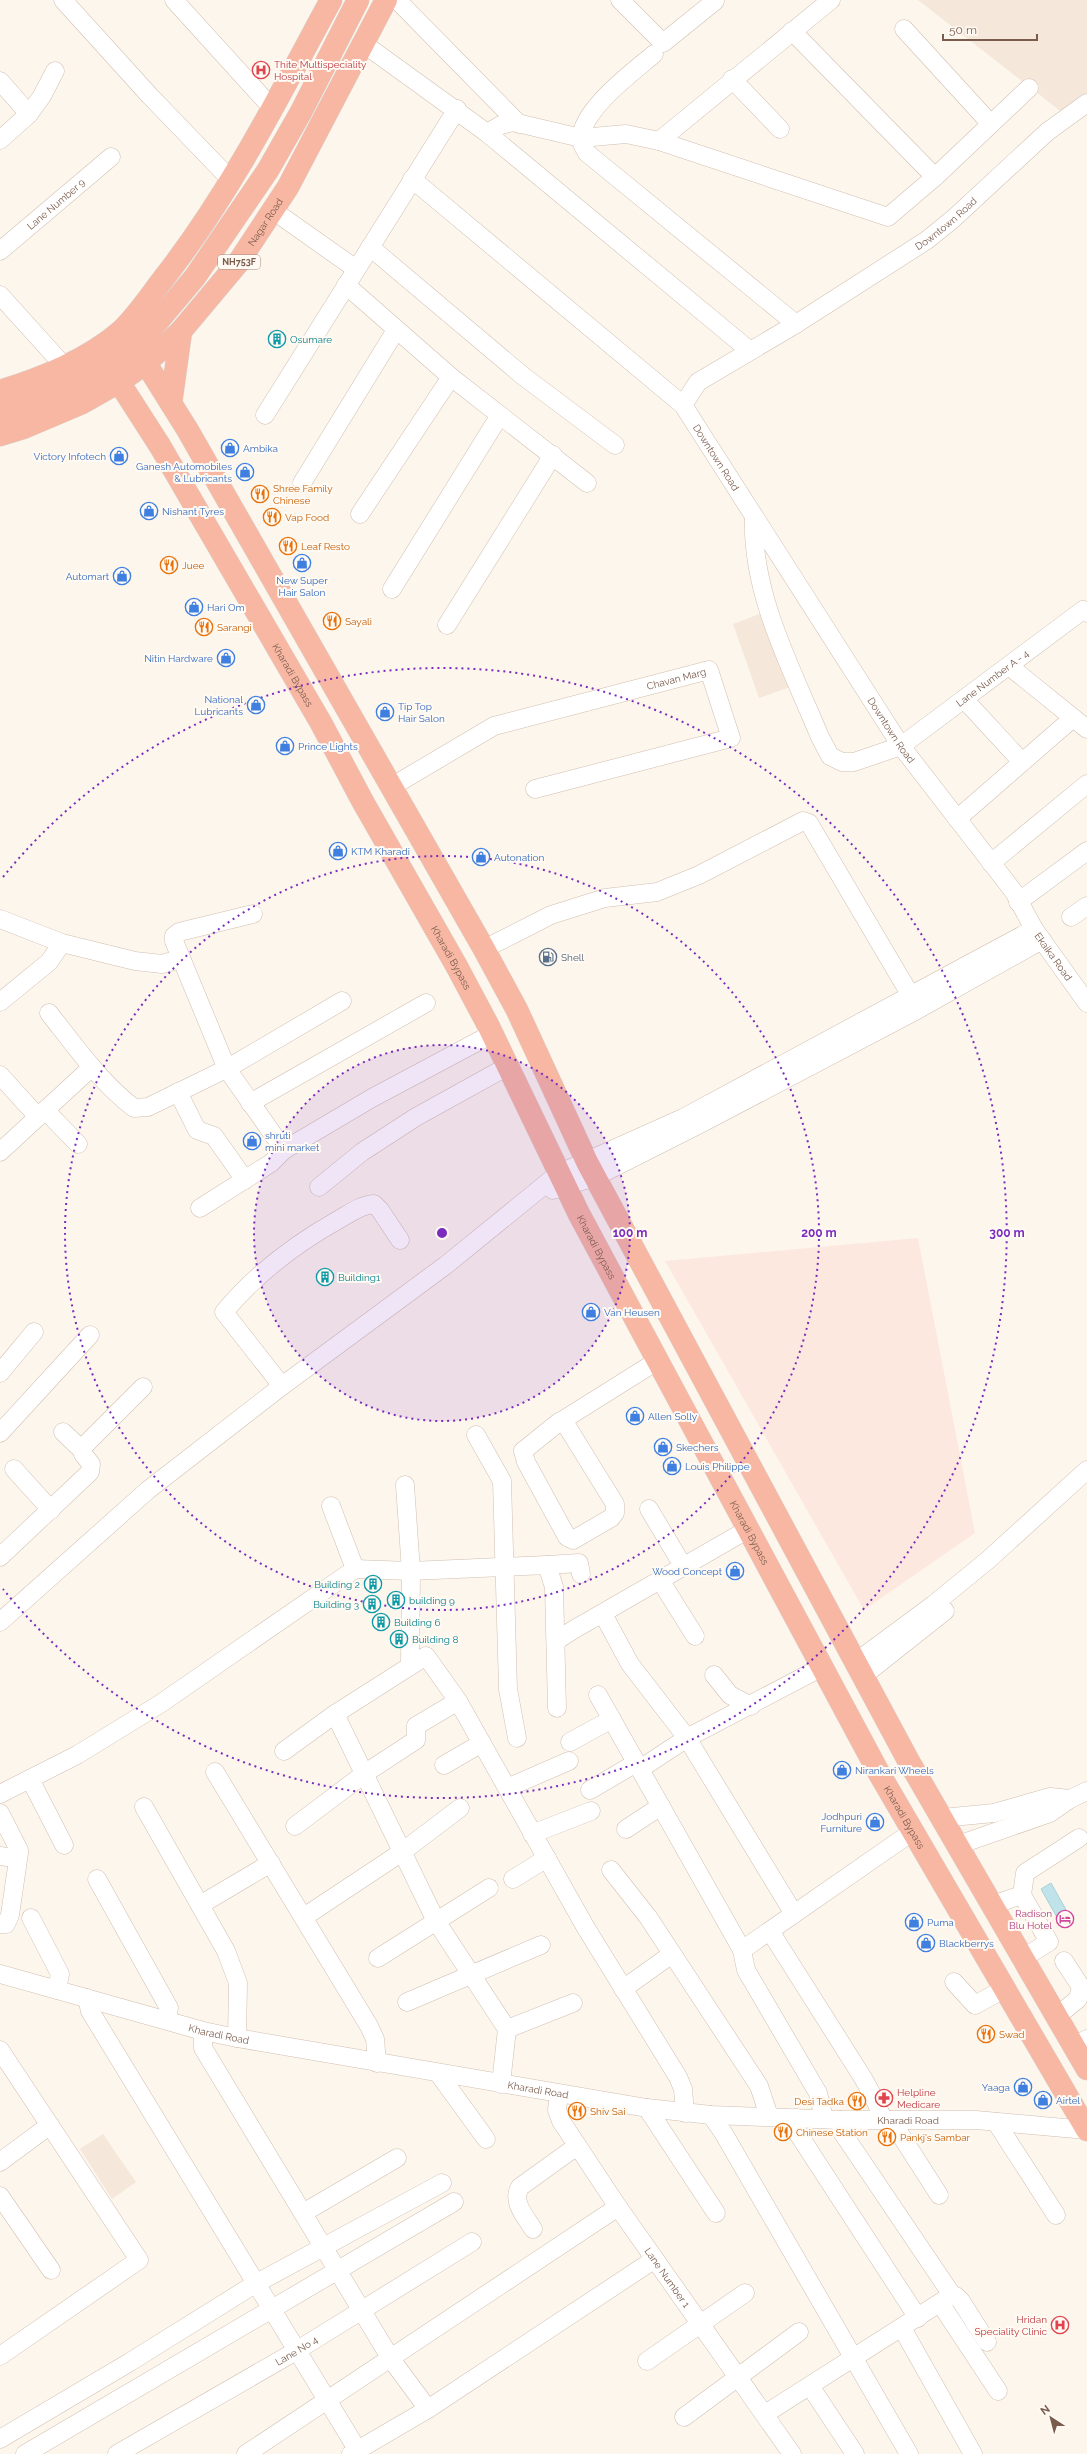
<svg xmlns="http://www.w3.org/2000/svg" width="1087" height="2454" font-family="Raleway,sans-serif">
	<rect width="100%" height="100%" fill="#fdf6ec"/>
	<g fill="#f5e8da">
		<polygon points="918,0 1087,0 1087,97 1064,114"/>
		<polygon points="767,611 796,685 759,698 733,624"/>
		<polygon points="103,2134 136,2182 112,2199 80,2149"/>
	</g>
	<polygon fill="#fde8e0" points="918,1238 975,1533 864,1610 665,1261"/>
	<polygon fill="#bfe3e8" stroke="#a5d3da" points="1051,1883 1069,1915 1059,1921 1041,1889"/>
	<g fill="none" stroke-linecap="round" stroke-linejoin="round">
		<defs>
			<g id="minor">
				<polyline points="63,0 150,96 231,180"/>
				<polyline points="174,0 272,108"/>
				<polyline points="620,0 663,43 715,1"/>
				<polyline points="399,2 519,124"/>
				<polyline points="904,29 990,123"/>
				<polyline points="792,31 935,177"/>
				<polyline points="364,44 487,133 749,350"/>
				<path d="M 654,54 C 633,72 582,109 581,139 C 581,144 584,148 587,153 L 796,324"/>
				<polyline points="732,79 780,129"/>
				<polyline points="0,81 29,114"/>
				<polyline points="487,133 501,125 513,122 581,138 626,134 659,141 888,217 935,177 1029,88"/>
				<polyline points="0,140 29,114 42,96 55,71"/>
				<polyline points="659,141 831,0"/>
				<path id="s1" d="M 412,179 L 683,405 L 901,746 L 1014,892 L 1034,929 L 1087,1003"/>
				<polyline points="281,216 356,269"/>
				<polyline points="370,247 523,376 615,445"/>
				<path id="s2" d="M 0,251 L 111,157"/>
				<polyline points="346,285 451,377 587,483"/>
				<polyline points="0,295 64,366"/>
				<path id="s3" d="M 683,405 L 698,382 L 796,324 L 927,240 L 953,219 L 1047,132 L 1087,103"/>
				<polyline points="265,415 457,109"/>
				<polyline points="302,483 396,330"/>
				<polyline points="360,514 451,377"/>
				<path id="s4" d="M 754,517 C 751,593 791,667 820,737 L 830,756 L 842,762 L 854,762 L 901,746 L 1083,610 L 1087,613"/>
				<polyline points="392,589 500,415"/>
				<polyline points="447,625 553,455"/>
				<polyline points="1009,666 1087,729"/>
				<polyline points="964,699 1022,762"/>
				<path id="s5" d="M 391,787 L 494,726 L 709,670 L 731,738 L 535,789"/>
				<polyline points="957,819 1073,718"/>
				<polyline points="991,863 1087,784"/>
				<polyline points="1018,902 1087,851"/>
				<polyline points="253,914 179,932 174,936 174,941 227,1069 284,1150"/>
				<polyline points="1071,917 1087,906"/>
				<polyline points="0,919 62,943 135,961 162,964 180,959"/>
				<polyline points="484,949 551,915 605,898 657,892 699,875 803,821 809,823 911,996"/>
				<polyline points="0,1002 49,962 62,943"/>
				<path d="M 49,1013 C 75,1046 101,1083 134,1108 L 148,1107 L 228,1068 L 342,1001"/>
				<polyline points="0,1075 38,1117"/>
				<polyline points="178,1092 197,1130 214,1136 245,1180"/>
				<polyline points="250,1103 426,1003"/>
				<polyline points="45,1110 78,1144"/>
				<polyline points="0,1152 92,1067"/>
				<polyline points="319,1187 362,1152 416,1117 508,1066"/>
				<polyline points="553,1190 595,1177 702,1123 917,1010 1042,940"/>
				<polyline points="200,1208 271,1163 284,1150 372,1098 492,1034"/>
				<polyline points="0,1373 34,1332"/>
				<path d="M 282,1386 L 224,1312 C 256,1274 295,1244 338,1220 C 349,1214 360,1205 374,1204 L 380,1210 L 400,1240"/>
				<polyline points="563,1420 615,1504 615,1513 611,1518 573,1540 567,1537 526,1462 523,1451 559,1422 563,1420 657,1361"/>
				<polyline points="63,1432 82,1450"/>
				<polyline points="0,1433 90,1335"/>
				<polyline points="476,1435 502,1481 508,1689 517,1738"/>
				<polyline points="14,1469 51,1510"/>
				<polyline points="405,1485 411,1571 410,1666"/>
				<polyline points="331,1506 355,1569"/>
				<polyline points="649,1509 683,1566"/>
				<polyline points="0,1557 90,1472 91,1464 83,1454 82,1448 143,1387"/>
				<polyline points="547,1565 579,1563 581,1574"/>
				<polyline points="660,1580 695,1636"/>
				<polyline points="603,1614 630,1664 687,1738 794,1914"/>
				<polyline points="0,1622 148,1490 282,1386 446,1265 558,1174 683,1118 1034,929"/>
				<polyline points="556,1641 573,1630 747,1530"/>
				<polyline points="856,1662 933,1605 988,1560 1087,1470"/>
				<polyline points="714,1675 730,1695 751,1706"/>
				<polyline points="863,1676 945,1611"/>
				<polyline points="598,1695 742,1950 746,1970 818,2093 824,2119"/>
				<polyline points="335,1714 436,1921 507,2029 501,2084"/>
				<polyline points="570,1742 612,1719"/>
				<polyline points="284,1751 335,1714 426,1656 458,1701 586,1928 678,2077 683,2089 685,2113"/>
				<polyline points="444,1765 482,1743"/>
				<polyline points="640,1769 687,1738 822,1667"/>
				<polyline points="215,1772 369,2026 375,2039 377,2063"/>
				<polyline points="30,1779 64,1845"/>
				<polyline points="507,1788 569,1761"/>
				<polyline points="590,1790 636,1763"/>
				<polyline points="0,1794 77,1755 160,1704 355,1569 411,1571 547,1565 554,1587 557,1708"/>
				<polyline points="144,1807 226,1951 238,1983 237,2038"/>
				<polyline points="0,1813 19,1850 18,1855 14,1858 0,1856"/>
				<polyline points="942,1818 994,1813 1050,1797 1070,1799"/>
				<polyline points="295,1826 364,1774 416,1740 416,1726 458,1701"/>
				<polyline points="626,1829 661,1806"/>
				<polyline points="532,1834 591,1811"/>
				<polyline points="958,1845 1050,1813 1070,1799 1087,1791"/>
				<polyline points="611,1870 648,1917 759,2086 769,2116"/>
				<polyline points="97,1879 169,2008 166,2020"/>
				<polyline points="513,1879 547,1858"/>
				<polyline points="1022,1895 1025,1873 1079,1838"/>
				<polyline points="200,1905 271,1863"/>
				<polyline points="992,1905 1022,1895 1049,1942 1023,1958"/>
				<polyline points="304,1917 402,1852 460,1808"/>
				<polyline points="31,1918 60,1974 57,1990"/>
				<polyline points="0,1924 6,1924 10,1915 19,1853"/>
				<polyline points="770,1931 863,2078 876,2102 883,2120"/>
				<polyline points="742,1950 912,1832"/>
				<polyline points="378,1958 489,1888"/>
				<path id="s6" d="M 0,1974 L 203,2031 L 237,2038 L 647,2108 L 711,2115 L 840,2120 L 976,2120 L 1087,2130"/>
				<polyline points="954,1982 975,2005 1004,1989"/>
				<polyline points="623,1989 672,1954"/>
				<polyline points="87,1998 90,2011 360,2454"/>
				<polyline points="407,2002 541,1945"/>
				<polyline points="1057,2016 1078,1999 1081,1987 1064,1961"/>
				<polyline points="507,2029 573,2003"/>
				<polyline points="203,2031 203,2048 391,2359 428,2409"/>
				<polyline points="1074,2046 1087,2039"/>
				<polyline points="0,2050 139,2260 0,2356"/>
				<polyline points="438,2073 486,2139"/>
				<path id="s7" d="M 559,2094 L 557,2110 L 561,2121 L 618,2207 L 792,2454"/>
				<polyline points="647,2108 716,2213"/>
				<polyline points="711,2115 724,2134 909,2454"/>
				<polyline points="796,2118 797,2132 918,2318"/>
				<polyline points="840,2120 842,2132 952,2295 956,2296 961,2301 987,2342"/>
				<polyline points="891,2120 939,2195"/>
				<polyline points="996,2122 1056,2215"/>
				<polyline points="0,2162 50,2125"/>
				<polyline points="0,2196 51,2270"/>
				<polyline points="303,2213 397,2158"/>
				<path d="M 533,2229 C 526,2217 511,2202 520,2187 L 577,2146"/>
				<polyline points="940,2303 998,2391"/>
				<polyline points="902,2328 973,2454"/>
				<polyline points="647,2361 745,2293"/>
				<polyline points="810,2386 855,2454"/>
				<polyline points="765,2414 952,2295"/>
				<polyline points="684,2417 799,2332"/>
				<polyline points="0,2439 130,2362 255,2284 442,2183"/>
				<polyline points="25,2454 454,2202"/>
				<path id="s8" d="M 117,2454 L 296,2351 L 472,2242"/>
				<polyline points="246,2454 618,2207"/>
				<polyline points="351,2454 428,2409 655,2259"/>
			</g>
			<g id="highway">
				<polyline points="135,346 187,429 484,949 517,1010 587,1162 908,1760 1087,2069"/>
				<path id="s9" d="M 108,365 L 160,446 L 321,723 L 363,802 L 456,965 L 488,1025 L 579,1214 L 880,1775 L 1087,2130"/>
				<path d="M 0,391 C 41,379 89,359 121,331 C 138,315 152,293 167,274 C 232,190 280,94 331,0"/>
				<polyline points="171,403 181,331"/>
				<polyline points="0,414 76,384 135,346 158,321 195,277 268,170 301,112 358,0"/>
				<path id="s10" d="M 0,435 L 23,428 L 82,403 L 119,382 L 146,363 L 181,331 L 238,263 L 288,187 L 386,0"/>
			</g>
		</defs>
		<use href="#minor" stroke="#d1beb0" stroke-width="19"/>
		<use href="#highway" stroke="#dad1cd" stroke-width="23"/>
		<use href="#minor" stroke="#fff" stroke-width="18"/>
		<use href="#highway" stroke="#f7b7a3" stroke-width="22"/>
	</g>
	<circle cx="442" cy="1233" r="188" fill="#7b2cbf" fill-opacity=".12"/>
	<g fill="none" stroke="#7b2cbf" stroke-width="2" stroke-dasharray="2 4">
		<circle cx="442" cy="1233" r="188"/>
		<circle cx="442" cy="1233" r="377"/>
		<path d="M3 877A565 565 0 1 1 3 1589"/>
	</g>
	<defs>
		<symbol id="hospital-ring" viewBox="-11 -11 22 22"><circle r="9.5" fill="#fffaf3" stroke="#e0444e" stroke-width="1.5"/><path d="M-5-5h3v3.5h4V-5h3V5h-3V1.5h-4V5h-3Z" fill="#e0444e"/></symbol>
		<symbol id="building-ring" viewBox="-11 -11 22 22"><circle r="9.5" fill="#fffaf3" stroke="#0f9aa8" stroke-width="1.5"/><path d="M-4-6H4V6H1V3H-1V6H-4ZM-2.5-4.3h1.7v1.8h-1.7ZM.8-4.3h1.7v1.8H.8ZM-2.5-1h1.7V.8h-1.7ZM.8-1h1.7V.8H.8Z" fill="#0f9aa8"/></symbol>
		<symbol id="shop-ring" viewBox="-11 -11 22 22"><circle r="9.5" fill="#fffaf3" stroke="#3f7fe0" stroke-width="1.5"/><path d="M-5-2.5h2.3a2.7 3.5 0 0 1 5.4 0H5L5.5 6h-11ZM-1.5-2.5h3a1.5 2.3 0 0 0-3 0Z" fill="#3f7fe0"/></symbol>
		<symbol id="restaurant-ring" viewBox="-11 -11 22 22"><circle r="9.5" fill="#fffaf3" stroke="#e8710a" stroke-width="1.5"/><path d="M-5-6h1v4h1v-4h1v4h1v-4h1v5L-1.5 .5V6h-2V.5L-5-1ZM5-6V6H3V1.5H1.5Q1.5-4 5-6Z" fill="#e8710a"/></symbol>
		<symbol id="fuel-ring" viewBox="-11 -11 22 22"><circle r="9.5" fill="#fffaf3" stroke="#5c6f8a" stroke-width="1.5"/><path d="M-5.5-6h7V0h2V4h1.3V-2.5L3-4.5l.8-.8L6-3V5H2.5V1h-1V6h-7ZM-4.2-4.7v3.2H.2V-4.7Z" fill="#5c6f8a"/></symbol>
		<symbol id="hotel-ring" viewBox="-11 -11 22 22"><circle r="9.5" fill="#fffaf3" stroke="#d1479c" stroke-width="1.5"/><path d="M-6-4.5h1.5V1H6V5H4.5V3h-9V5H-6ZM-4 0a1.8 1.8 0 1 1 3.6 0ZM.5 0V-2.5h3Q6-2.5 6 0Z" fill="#d1479c"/></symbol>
		<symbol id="pharmacy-ring" viewBox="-11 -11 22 22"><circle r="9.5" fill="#fffaf3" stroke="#e0444e" stroke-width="1.5"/><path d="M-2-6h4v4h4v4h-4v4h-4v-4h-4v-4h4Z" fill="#e0444e"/></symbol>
	</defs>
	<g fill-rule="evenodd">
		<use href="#hospital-ring" x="251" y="60" width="20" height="20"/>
		<use href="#building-ring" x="267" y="329" width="20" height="20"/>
		<use href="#shop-ring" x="220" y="438" width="20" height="20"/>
		<use href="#shop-ring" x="109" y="446" width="20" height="20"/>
		<use href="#shop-ring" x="235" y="462" width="20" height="20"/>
		<use href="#restaurant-ring" x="250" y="484" width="20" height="20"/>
		<use href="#shop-ring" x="139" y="501" width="20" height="20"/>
		<use href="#restaurant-ring" x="262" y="507" width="20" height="20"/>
		<use href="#restaurant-ring" x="278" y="536" width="20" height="20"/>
		<use href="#shop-ring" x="292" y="553" width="20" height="20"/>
		<use href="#restaurant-ring" x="159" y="555" width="20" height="20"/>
		<use href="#shop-ring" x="112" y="566" width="20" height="20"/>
		<use href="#shop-ring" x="184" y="597" width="20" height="20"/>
		<use href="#restaurant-ring" x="322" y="611" width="20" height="20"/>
		<use href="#restaurant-ring" x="194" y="617" width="20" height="20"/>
		<use href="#shop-ring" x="216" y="648" width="20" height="20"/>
		<use href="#shop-ring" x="246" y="695" width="20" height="20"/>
		<use href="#shop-ring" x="375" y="702" width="20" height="20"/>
		<use href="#shop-ring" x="275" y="736" width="20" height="20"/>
		<use href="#shop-ring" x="328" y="841" width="20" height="20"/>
		<use href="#shop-ring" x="471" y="847" width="20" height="20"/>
		<use href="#fuel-ring" x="538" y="947" width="20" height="20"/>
		<use href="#shop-ring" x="242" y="1131" width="20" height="20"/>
		<use href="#building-ring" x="315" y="1267" width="20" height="20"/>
		<use href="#shop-ring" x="581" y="1302" width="20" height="20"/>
		<use href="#shop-ring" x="625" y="1406" width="20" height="20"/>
		<use href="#shop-ring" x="653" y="1437" width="20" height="20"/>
		<use href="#shop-ring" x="662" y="1456" width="20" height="20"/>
		<use href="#shop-ring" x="725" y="1561" width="20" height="20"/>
		<use href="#building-ring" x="363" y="1574" width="20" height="20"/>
		<use href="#building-ring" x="386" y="1590" width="20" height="20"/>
		<use href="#building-ring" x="362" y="1594" width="20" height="20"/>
		<use href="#building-ring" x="371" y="1612" width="20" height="20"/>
		<use href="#building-ring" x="389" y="1629" width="20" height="20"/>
		<use href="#shop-ring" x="832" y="1760" width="20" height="20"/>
		<use href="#shop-ring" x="865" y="1812" width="20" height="20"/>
		<use href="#hotel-ring" x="1055" y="1909" width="20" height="20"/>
		<use href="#shop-ring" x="904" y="1912" width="20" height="20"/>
		<use href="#shop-ring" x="916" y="1933" width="20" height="20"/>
		<use href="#restaurant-ring" x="976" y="2024" width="20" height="20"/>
		<use href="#shop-ring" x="1013" y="2077" width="20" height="20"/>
		<use href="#pharmacy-ring" x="874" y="2088" width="20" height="20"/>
		<use href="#shop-ring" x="1033" y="2090" width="20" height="20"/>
		<use href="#restaurant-ring" x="847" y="2091" width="20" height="20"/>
		<use href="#restaurant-ring" x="567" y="2101" width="20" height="20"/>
		<use href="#restaurant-ring" x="773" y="2122" width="20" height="20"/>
		<use href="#restaurant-ring" x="877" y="2127" width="20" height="20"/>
		<use href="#hospital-ring" x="1050" y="2315" width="20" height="20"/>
	</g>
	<g text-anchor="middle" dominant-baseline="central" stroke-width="4" stroke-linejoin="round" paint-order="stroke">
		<rect fill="#fffaf3" stroke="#a28b7f" stroke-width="1" x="218" y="255" width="42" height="14" rx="3"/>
		<g font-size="9" font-weight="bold" fill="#7a5c4d">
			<text x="239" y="262">NH753F</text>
		</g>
		<g font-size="10" fill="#be3a42" stroke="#fffaf3" text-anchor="start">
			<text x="274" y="64">Thite Multispeciality<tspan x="274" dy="12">Hospital</tspan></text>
			<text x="897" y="2092">Helpline<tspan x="897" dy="12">Medicare</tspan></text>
			<text x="1047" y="2319" text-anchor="end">Hridan<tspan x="1047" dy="12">Speciality Clinic</tspan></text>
		</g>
		<g font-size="10" fill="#7a5c4d" stroke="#fffaf3">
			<text stroke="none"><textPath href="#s2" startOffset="73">Lane Number 9</textPath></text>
			<text stroke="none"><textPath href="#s10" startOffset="349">Nagar Road</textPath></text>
			<text stroke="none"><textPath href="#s3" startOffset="322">Downtown Road</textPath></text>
			<text stroke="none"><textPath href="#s1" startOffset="415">Downtown Road</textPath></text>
			<text stroke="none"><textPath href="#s9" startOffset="361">Kharadi Bypass</textPath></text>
			<text stroke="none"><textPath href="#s4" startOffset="442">Lane Number A - 4</textPath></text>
			<text stroke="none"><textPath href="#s5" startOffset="308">Chavan Marg</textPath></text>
			<text stroke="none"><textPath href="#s1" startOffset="739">Downtown Road</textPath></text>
			<text stroke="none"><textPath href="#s1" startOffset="1018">Ekaika Road</textPath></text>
			<text stroke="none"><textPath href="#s9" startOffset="685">Kharadi Bypass</textPath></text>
			<text stroke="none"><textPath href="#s9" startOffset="1009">Kharadi Bypass</textPath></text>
			<text stroke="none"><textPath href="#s9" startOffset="1333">Kharadi Bypass</textPath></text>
			<text stroke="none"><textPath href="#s9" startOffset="1657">Kharadi Bypass</textPath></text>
			<text stroke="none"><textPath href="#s6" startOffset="227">Kharadi Road</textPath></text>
			<text stroke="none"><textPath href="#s6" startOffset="551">Kharadi Road</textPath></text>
			<text stroke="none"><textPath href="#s6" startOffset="923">Kharadi Road</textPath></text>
			<text stroke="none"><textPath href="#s7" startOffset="217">Lane Number 1</textPath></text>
			<text stroke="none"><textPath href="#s8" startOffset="207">Lane No 4</textPath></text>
		</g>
		<g font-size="10" fill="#0d838f" stroke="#fffaf3" text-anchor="start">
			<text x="290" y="339">Osumare</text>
			<text x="338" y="1277">Building1</text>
			<text x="360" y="1584" text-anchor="end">Building 2</text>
			<text x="409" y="1600">building 9</text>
			<text x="359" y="1604" text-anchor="end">Building 3</text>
			<text x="394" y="1622">Building 6</text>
			<text x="412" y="1639">Building 8</text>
		</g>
		<g font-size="10" fill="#366cbe" stroke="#fffaf3" text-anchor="start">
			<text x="243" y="448">Ambika</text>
			<text x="106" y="456" text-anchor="end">Victory Infotech</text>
			<text x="232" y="466" text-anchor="end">Ganesh Automobiles<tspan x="232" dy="12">&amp; Lubricants</tspan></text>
			<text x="162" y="511">Nishant Tyres</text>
			<text x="109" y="576" text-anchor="end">Automart</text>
			<text x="302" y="580" text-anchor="middle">New Super<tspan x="302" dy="12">Hair Salon</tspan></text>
			<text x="207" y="607">Hari Om</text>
			<text x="213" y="658" text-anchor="end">Nitin Hardware</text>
			<text x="243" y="699" text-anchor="end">National<tspan x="243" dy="12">Lubricants</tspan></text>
			<text x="398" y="706">Tip Top<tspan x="398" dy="12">Hair Salon</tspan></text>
			<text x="298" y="746">Prince Lights</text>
			<text x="351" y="851">KTM Kharadi</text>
			<text x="494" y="857">Autonation</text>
			<text x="265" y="1135">shruti<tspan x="265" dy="12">mini market</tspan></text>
			<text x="604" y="1312">Van Heusen</text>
			<text x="648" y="1416">Allen Solly</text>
			<text x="676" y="1447">Skechers</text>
			<text x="685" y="1466">Louis Philippe</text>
			<text x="722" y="1571" text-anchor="end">Wood Concept</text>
			<text x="855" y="1770">Nirankari Wheels</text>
			<text x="862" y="1816" text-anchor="end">Jodhpuri<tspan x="862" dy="12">Furniture</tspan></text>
			<text x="927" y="1922">Puma</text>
			<text x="939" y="1943">Blackberrys</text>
			<text x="1010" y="2087" text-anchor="end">Yaaga</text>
			<text x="1056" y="2100">Airtel</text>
		</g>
		<g font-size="10" fill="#c56008" stroke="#fffaf3" text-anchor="start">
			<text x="273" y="488">Shree Family<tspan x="273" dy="12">Chinese</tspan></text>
			<text x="285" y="517">Vap Food</text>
			<text x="301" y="546">Leaf Resto</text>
			<text x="182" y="565">Juee</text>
			<text x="345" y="621">Sayali</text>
			<text x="217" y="627">Sarangi</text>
			<text x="999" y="2034">Swad</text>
			<text x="844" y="2101" text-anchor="end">Desi Tadka</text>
			<text x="590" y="2111">Shiv Sai</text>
			<text x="796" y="2132">Chinese Station</text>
			<text x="900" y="2137">Pankj's Sambar</text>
		</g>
		<g font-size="10" fill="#4e5e75" stroke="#fffaf3" text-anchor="start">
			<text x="561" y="957">Shell</text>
		</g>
		<g font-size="10" fill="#b23c85" stroke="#fffaf3" text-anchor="end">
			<text x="1052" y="1913">Radison<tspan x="1052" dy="12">Blu Hotel</tspan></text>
		</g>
	</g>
	<circle cx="442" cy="1233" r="6" fill="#7b2cbf" stroke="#fffaf3" stroke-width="2"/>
	<g font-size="12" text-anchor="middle" font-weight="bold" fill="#7b2cbf" stroke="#fffaf3" stroke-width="4" stroke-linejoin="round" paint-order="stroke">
		<text x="630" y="1237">100 m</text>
		<text x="819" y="1237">200 m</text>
		<text x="1007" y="1237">300 m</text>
	</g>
	<g transform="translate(1051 2418) rotate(324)" stroke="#fffaf3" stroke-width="3" paint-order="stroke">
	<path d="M0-3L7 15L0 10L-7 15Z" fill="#7a5c4d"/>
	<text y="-6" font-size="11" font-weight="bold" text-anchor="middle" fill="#7a5c4d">N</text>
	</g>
	<path d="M943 34v6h94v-6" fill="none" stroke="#7a5c4d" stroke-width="2"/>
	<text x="949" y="34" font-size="12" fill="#7a5c4d" stroke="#fffaf3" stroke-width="3" paint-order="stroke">50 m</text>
</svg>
